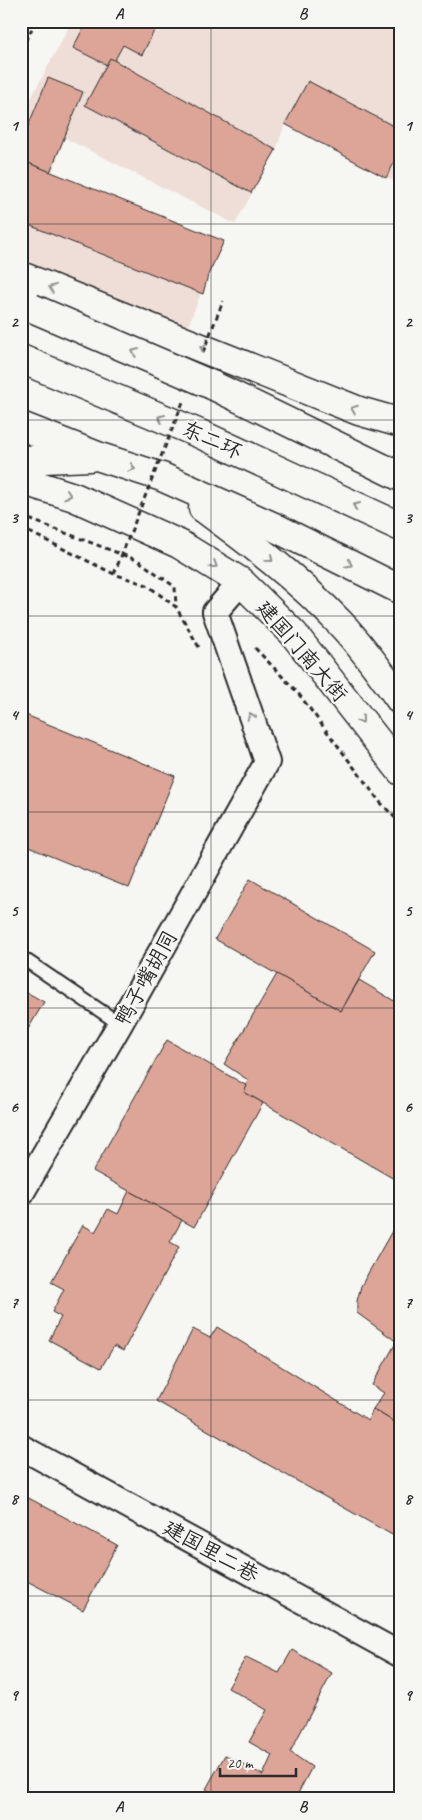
<svg xmlns="http://www.w3.org/2000/svg" width="422" height="1820" font-family="Caveat,'LXGW WenKai TC',sans-serif">
	<rect width="100%" height="100%" fill="#f6f6f2"/>
	<filter id="ink" filterUnits="userSpaceOnUse"><feTurbulence type="fractalNoise" baseFrequency=".02" numOctaves="2"/><feDisplacementMap in="SourceGraphic" scale="10" xChannelSelector="R" yChannelSelector="G"/><feConvolveMatrix kernelMatrix="1 2 1 2 8 2 1 2 1" color-interpolation-filters="sRGB"/></filter>
	<g filter="url(#ink)">
		<polygon fill="#eeded7" points="72,21 401,21 401,185 285,124 276,150 235,224 65,138 39,208 208,275 185,334 21,270 21,120 29,102"/>
		<g fill="#dda598" stroke="#2b2b2b">
			<polygon points="87,21 159,21 142,55 123,45 111,67 73,48"/>
			<polygon points="110,58 276,150 251,193 85,105"/>
			<polygon points="48,78 83,92 50,172 21,160 21,143"/>
			<polygon points="308,81 401,130 401,150 386,178 285,124"/>
			<polygon points="21,160 224,241 208,275 203,294 21,222"/>
			<polygon points="21,713 175,776 129,888 21,844"/>
			<polygon points="250,879 375,951 341,1011 215,939"/>
			<polygon points="277,974 341,1011 359,980 401,1005 401,1183 244,1092 248,1080 224,1064"/>
			<polygon points="21,989 44,1002 21,1041"/>
			<polygon points="167,1040 247,1086 244,1092 263,1103 194,1227 93,1171"/>
			<polygon points="129,1191 182,1220 170,1242 179,1247 123,1351 114,1346 101,1368 49,1340 61,1317 52,1312 64,1289 51,1282 83,1225 95,1232 108,1209 118,1214"/>
			<polygon points="397,1222 401,1225 401,1334 397,1342 357,1313 357,1301 361,1286"/>
			<polygon points="217,1327 368,1420 373,1409 401,1426 401,1540 156,1401 193,1329 210,1338"/>
			<polygon points="401,1334 401,1426 373,1409 384,1393 372,1385"/>
			<polygon points="21,1494 117,1545 83,1610 21,1578"/>
			<polygon points="292,1650 332,1673 290,1752 312,1767 295,1799 223,1799 206,1789 225,1755 263,1775 272,1755 249,1742 267,1710 228,1688 246,1657 279,1673"/>
		</g>
		<g fill="none" stroke-linecap="round" stroke-linejoin="round">
			<defs>
				<polyline id="service" points="21,957 120,1024"/>
				<g id="minor">
					<polyline points="21,1194 120,1024 267,762 215,612 241,582"/>
					<polyline points="21,1447 401,1655"/>
				</g>
				<g id="tertiary">
					<polyline points="21,276 359,411 401,423"/>
					<polyline points="21,480 74,497 179,544 241,582 293,633 401,771"/>
				</g>
				<g id="trunk">
					<polyline points="21,359 200,434 401,527"/>
					<polyline points="212,385 401,477"/>
					<polyline points="21,426 100,457 162,477 272,526 401,590"/>
					<polyline points="21,460 90,457"/>
					<path d="M 203,508 C 251,543 299,580 340,623 C 362,646 382,674 401,701"/>
				</g>
			</defs>
			<use href="#service" stroke="#2b2b2b" stroke-width="16"/>
			<use href="#minor" stroke="#2b2b2b" stroke-width="28"/>
			<use href="#tertiary" stroke="#2b2b2b" stroke-width="31"/>
			<use href="#trunk" stroke="#2b2b2b" stroke-width="31"/>
			<g stroke="#2b2b2b" stroke-width="3" stroke-dasharray="5 4" stroke-linecap="butt">
				<polyline points="21,49 36,21"/>
				<polyline points="21,516 139,561 175,587 176,607"/>
				<polyline points="21,528 114,574 147,585 176,607 200,649"/>
				<polyline points="255,648 298,693 380,802 401,824"/>
			</g>
			<use href="#service" stroke="#f6f6f2" stroke-width="12"/>
			<use href="#minor" stroke="#f6f6f2" stroke-width="24"/>
			<use href="#tertiary" stroke="#f6f6f2" stroke-width="28"/>
			<use href="#trunk" stroke="#f6f6f2" stroke-width="28"/>
			<defs>
				<polyline id="trunk-bridge" points="32,308 212,385"/>
			</defs>
			<use href="#trunk-bridge" stroke="#2b2b2b" stroke-width="31" stroke-linecap="butt"/>
			<g stroke="#2b2b2b" stroke-width="3" stroke-dasharray="5 4" stroke-linecap="butt">
				<polyline points="203,352 223,301"/>
				<polyline points="114,574 183,402"/>
			</g>
			<use href="#trunk-bridge" stroke="#f6f6f2" stroke-width="28"/>
		</g>
		<defs><path id="oneway-chevron" d="M-2-3.5L2.5 0L-2 3.5" fill="none" stroke-width="1.6" stroke-linecap="round" stroke-linejoin="round" transform="scale(1.25)"/></defs>
		<g stroke="#90908e">
			<use href="#oneway-chevron" transform="translate(52 288) rotate(-158)"/>
			<use href="#oneway-chevron" transform="translate(203 348) rotate(-158)"/>
			<use href="#oneway-chevron" transform="translate(135 352) rotate(-157)"/>
			<use href="#oneway-chevron" transform="translate(354 409) rotate(-159)"/>
			<use href="#oneway-chevron" transform="translate(161 418) rotate(-157)"/>
			<use href="#oneway-chevron" transform="translate(132 468) rotate(18)"/>
			<use href="#oneway-chevron" transform="translate(68 495) rotate(18)"/>
			<use href="#oneway-chevron" transform="translate(356 506) rotate(-155)"/>
			<use href="#oneway-chevron" transform="translate(270 559) rotate(41)"/>
			<use href="#oneway-chevron" transform="translate(349 564) rotate(27)"/>
			<use href="#oneway-chevron" transform="translate(214 565) rotate(33)"/>
			<use href="#oneway-chevron" transform="translate(251 716) rotate(-109)"/>
			<use href="#oneway-chevron" transform="translate(361 720) rotate(52)"/>
		</g>
	</g>
	<path fill="none" stroke="#2b2b2b" stroke-width="1" stroke-opacity="0.55" d="M 211,21 L 211,1799M 21,224 L 401,224M 21,420 L 401,420M 21,616 L 401,616M 21,812 L 401,812M 21,1008 L 401,1008M 21,1204 L 401,1204M 21,1400 L 401,1400M 21,1596 L 401,1596"/>
	<g text-anchor="middle" dominant-baseline="central" stroke-width="4.5" stroke-linejoin="round" paint-order="stroke">
		<g font-size="21" fill="#2b2b2b" stroke="#f6f6f2">
			<text transform="translate(212 440) rotate(24)">东二环</text>
			<text transform="translate(302 651) rotate(49)">建国门南大街</text>
			<text transform="translate(146 978) rotate(-61)">鸭子嘴胡同</text>
			<text transform="translate(211 1551) rotate(29)">建国里二巷</text>
		</g>
	</g>
	<rect width="422" height="1820" fill="none" stroke="#f6f6f2" stroke-width="55"/>
	<path d="M220 1768v8h76v-8" fill="none" stroke="#2b2b2b" stroke-width="2.5"/>
	<text x="227" y="1768" font-size="15" fill="#2b2b2b" stroke="#f6f6f2" stroke-width="4" paint-order="stroke">20 m</text>
	<rect x="28" y="28" width="366" height="1764" fill="none" stroke="#2b2b2b" stroke-width="2"/>
	<g font-size="16" text-anchor="middle" font-weight="bold" fill="#2b2b2b">
		<text x="119" y="19">A</text>
		<text x="303" y="19">B</text>
		<text x="14" y="131">1</text>
		<text x="408" y="131">1</text>
		<text x="14" y="327">2</text>
		<text x="408" y="327">2</text>
		<text x="14" y="523">3</text>
		<text x="408" y="523">3</text>
		<text x="14" y="720">4</text>
		<text x="408" y="720">4</text>
		<text x="14" y="916">5</text>
		<text x="408" y="916">5</text>
		<text x="14" y="1112">6</text>
		<text x="408" y="1112">6</text>
		<text x="14" y="1308">7</text>
		<text x="408" y="1308">7</text>
		<text x="14" y="1504">8</text>
		<text x="408" y="1504">8</text>
		<text x="14" y="1700">9</text>
		<text x="408" y="1700">9</text>
		<text x="119" y="1812">A</text>
		<text x="303" y="1812">B</text>
	</g>
</svg>
